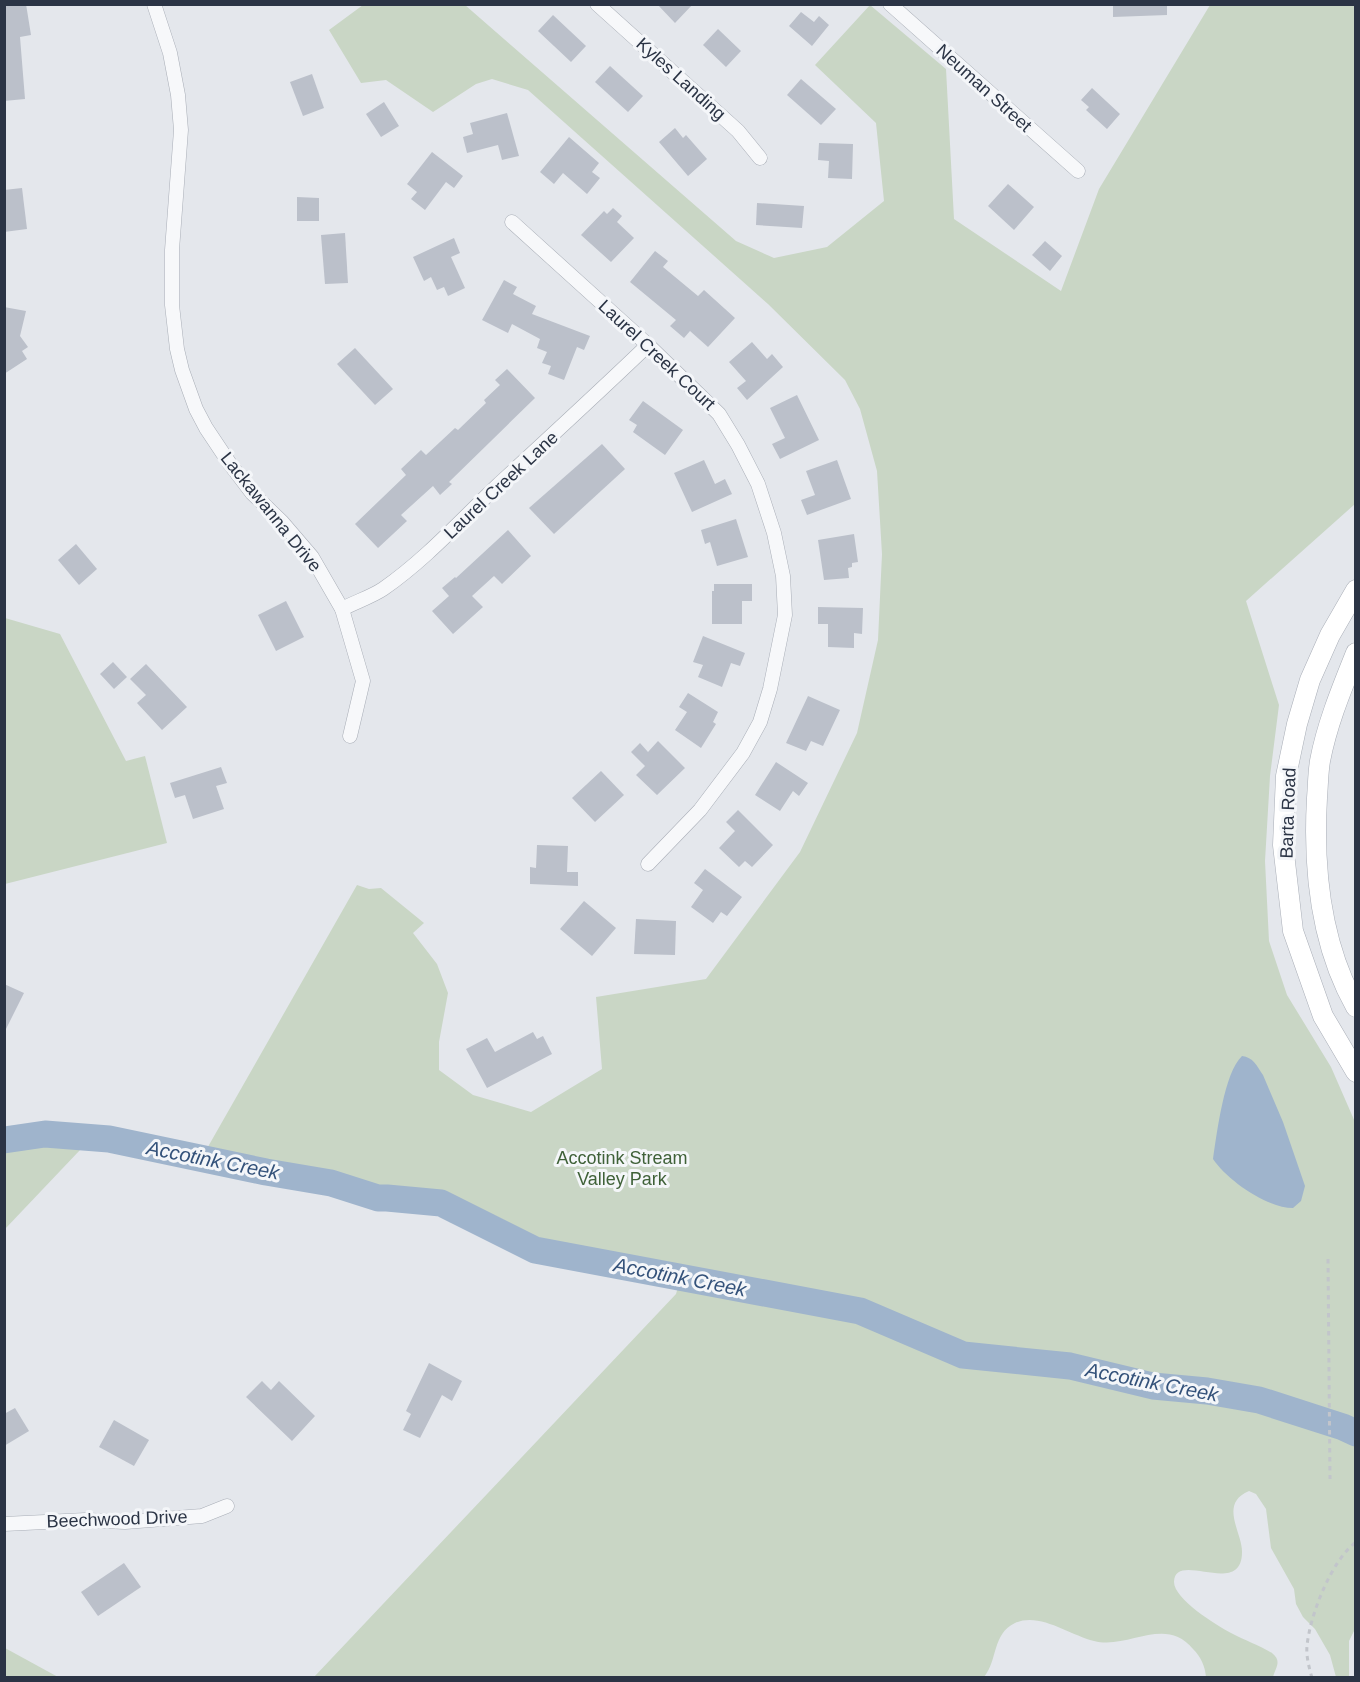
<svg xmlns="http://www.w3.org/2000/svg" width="1360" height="1682" font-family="Arial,sans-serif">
	<rect width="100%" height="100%" fill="#e4e7ec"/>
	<g fill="#c9d6c5">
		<path d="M 363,5 L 465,5 L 736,241 L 774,258 L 827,247 L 884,201 L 876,123 L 815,65 L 870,5 L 946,69 L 954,219 L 1061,291 L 1099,189 L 1210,5 L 1355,5 L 1355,504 L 1246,601 L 1279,705 L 1270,776 L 1265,861 L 1269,941 L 1287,995 L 1331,1067 L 1355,1122 L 1356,1627 L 1349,1641 L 1349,1677 L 1336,1677 L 1330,1655 L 1315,1629 L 1303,1617 L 1296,1604 L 1294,1589 L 1271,1548 L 1266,1509 L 1256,1494 L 1249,1491 C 1218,1504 1243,1533 1242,1553 C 1241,1598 1175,1550 1174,1582 C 1174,1599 1216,1625 1231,1633 C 1244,1640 1259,1645 1272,1653 C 1282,1661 1276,1667 1273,1677 L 1206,1677 C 1205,1666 1201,1657 1193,1649 C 1165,1615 1128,1650 1094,1641 C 1069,1635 1040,1612 1015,1623 C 992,1634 998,1660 984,1677 L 314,1677 L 676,1294 L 681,1277 L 535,1250 L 441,1203 L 402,1187 L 368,1186 L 342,1176 L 205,1152 L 357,885 L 369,889 L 381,888 L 424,923 L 413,933 L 437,964 L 448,993 L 439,1042 L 439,1070 L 473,1095 L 531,1112 L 602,1069 L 596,997 L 706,979 L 800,852 L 857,733 L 878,640 L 882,554 L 877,471 L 860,409 L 845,380 L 768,304 L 528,90 L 492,79 L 476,84 L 433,112 L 386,80 L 361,83 L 329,30 Z"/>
		<polygon points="5,618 60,634 126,761 145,756 167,843 5,884"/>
		<polygon points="60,1122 99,1130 5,1229 5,1132"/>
		<polygon points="5,1648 58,1677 5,1677"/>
	</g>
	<path fill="#9fb4cc" d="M 1242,1056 C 1253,1057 1257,1066 1263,1075 L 1283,1122 L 1305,1186 L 1301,1201 L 1293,1208 C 1267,1208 1227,1180 1213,1159 C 1217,1133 1224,1073 1242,1056 Z"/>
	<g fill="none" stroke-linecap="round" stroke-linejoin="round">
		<polyline stroke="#9fb4cc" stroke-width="27" points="4,1140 45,1134 109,1139 266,1172 331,1183 378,1198 387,1198 441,1203 535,1250 860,1311 963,1355 1070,1366 1153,1386 1207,1391 1259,1400 1343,1427 1356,1433"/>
	</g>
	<g fill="#bbc0ca">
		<polygon points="4,4 26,4 31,35 20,37 25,99 4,101"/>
		<polygon points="657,4 693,4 675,23"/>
		<polygon points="1113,4 1167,4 1167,15 1113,17"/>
		<polygon points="801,12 814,22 819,16 829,25 812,46 789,26"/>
		<polygon points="553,15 586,46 571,62 538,31"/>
		<polygon points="718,29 741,51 726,67 703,45"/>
		<polygon points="610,66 643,96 628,112 595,82"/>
		<polygon points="312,74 324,108 303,116 290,82"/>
		<polygon points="801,79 836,109 821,125 787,95"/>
		<polygon points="1092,88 1120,114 1107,129 1086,110 1089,107 1081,100"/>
		<polygon points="384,102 399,126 381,137 366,114"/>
		<polygon points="507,113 519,156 502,160 498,145 467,153 463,137 473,134 470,123"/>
		<polygon points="675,128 683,138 686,135 707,159 688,176 659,142"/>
		<polygon points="569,137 599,163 592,172 600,178 587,194 563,173 554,184 540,172"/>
		<polygon points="819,143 853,144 852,179 828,178 829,161 818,160"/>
		<polygon points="432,152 463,176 454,188 446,182 425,210 411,199 417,192 407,184"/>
		<polygon points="1008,184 1034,207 1014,230 988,206"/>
		<polygon points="22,188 27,229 4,232 4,190"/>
		<polygon points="297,197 319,198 319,221 297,221"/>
		<polygon points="757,203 804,206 802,228 756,225"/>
		<polygon points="613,208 622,216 617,222 634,238 611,262 581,235 604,211 607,214"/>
		<polygon points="345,233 348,283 325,284 321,235"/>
		<polygon points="454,238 460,253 451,257 465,288 448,296 444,287 437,290 431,277 424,281 413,257"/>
		<polygon points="1045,241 1062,256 1050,271 1032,255"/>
		<polygon points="655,251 668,261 663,267 698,296 704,290 735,318 708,347 690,331 684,338 670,326 676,320 630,282"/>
		<polygon points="504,280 517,287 513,294 536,306 532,314 590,336 584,350 577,347 564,380 548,374 551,366 542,363 547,352 537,348 540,339 512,324 508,333 482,320"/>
		<polygon points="4,307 26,311 20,336 28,347 22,351 27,359 4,374"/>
		<polygon points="752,342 767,359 772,354 783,367 747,400 737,388 746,381 729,362"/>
		<polygon points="355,348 393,389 375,405 337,364"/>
		<polygon points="507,369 535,398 449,482 452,484 440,495 433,486 401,515 407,521 378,548 355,524 406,475 401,469 421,450 426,455 455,428 458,430 486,403 484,400 500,385 495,380"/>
		<polygon points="797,395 819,440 780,459 772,444 785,438 770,408"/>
		<polygon points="643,401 683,430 665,455 633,432 637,425 629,420"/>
		<polygon points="602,444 625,469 554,534 529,508"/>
		<polygon points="704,460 715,484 725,479 732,494 692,512 674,473"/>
		<polygon points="837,460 851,499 807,515 801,500 815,495 806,471"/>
		<polygon points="736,519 748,557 717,566 710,542 705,544 701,530"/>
		<polygon points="508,530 531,556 502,584 494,576 472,596 483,607 453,634 432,611 449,596 442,588 455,577 456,578"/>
		<polygon points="854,534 858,562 852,563 852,567 848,568 849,578 824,580 818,540"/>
		<polygon points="76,544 97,569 79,585 58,560"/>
		<polygon points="714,584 752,584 752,601 742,601 742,624 712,624 712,591 714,591"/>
		<polygon points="286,601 304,637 276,651 258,615"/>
		<polygon points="818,607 863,608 862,634 854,633 854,648 828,647 828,624 818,624"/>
		<polygon points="703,636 745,653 740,666 731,663 722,687 698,677 703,665 693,662"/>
		<polygon points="113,662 127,677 114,689 100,674"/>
		<polygon points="146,664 187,707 162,730 137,703 146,695 130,679"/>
		<polygon points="688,693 718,712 713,722 716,724 701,748 675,730 687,712 679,707"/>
		<polygon points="808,696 840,710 823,746 811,741 806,751 786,743"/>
		<polygon points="658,741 685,768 657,795 636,775 645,766 631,752 640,743 648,752"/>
		<polygon points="776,762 808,783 799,796 793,791 780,811 755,795"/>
		<polygon points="221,767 227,783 216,786 224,809 193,819 185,795 175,798 170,783"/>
		<polygon points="601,771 624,795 595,822 572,798"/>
		<polygon points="738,810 773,845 752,867 745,861 739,867 719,848 735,831 726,822"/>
		<polygon points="537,845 568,846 567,872 578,872 578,886 530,884 530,867 536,868"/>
		<polygon points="705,869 742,897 727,916 721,912 713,923 691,907 703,890 694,883"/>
		<polygon points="584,901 616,928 592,956 560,929"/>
		<polygon points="636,919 676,921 675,955 634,954"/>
		<polygon points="4,984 24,993 4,1033"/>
		<polygon points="533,1032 537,1039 543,1036 552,1054 487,1088 466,1049 487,1038 495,1052"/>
		<polygon points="429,1363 462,1381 452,1401 442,1395 420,1438 403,1430 411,1414 406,1411"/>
		<polygon points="262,1381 271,1390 279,1381 315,1416 292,1441 246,1397"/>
		<polygon points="15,1408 29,1431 4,1446 4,1414"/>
		<polygon points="114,1420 149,1440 134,1466 99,1447"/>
		<polygon points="124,1563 141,1587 98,1616 81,1592"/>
	</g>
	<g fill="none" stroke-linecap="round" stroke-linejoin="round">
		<defs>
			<g id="street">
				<polyline points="154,4 170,53 178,95 181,130 172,250 172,305 177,349 182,370 196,409 206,428 230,464 252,493 282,522 312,557 342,609 363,681 350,736"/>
				<polyline points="597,4 738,131 760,158"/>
				<polyline points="890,4 1078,171"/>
				<polyline points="512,222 648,345 719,414 738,445 758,484 774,533 783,576 785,615 770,689 760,722 743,753 700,810 648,864"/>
				<path d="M 342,609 C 355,602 371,597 383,589 C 426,559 460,521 498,485 C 549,438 599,392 648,345"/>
				<polyline points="4,1524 86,1520 125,1522 202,1516 227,1506"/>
			</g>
			<g id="secondary">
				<polyline points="1356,590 1330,635 1310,680 1297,724 1286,776 1283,845 1293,931 1323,1016 1356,1072"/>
				<path d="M 1356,653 C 1342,688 1327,724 1320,761 C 1318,773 1318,786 1317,798 C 1313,868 1321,945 1356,1007"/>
			</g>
		</defs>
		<use href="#street" stroke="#a9aeb7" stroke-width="15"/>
		<use href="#secondary" stroke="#a9aeb7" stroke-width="21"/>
		<g stroke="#c2c5cb" stroke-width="3" stroke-dasharray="4.5 4.5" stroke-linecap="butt">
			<polyline points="1328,1259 1330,1479"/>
			<path d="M 1312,1678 C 1309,1667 1306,1656 1307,1646 C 1310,1615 1331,1561 1356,1542"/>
		</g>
		<use href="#street" stroke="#f7f8fa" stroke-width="14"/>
		<use href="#secondary" stroke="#fff" stroke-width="20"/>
	</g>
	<g text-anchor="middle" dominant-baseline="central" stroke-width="6" stroke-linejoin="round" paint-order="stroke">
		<g font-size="18" fill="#2b3445" stroke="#f4f6f9">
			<text transform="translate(681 79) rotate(42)">Kyles Landing</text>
			<text transform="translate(984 88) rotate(42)">Neuman Street</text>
			<text transform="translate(657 355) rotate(43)">Laurel Creek Court</text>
			<text transform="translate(501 485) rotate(-43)">Laurel Creek Lane</text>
			<text transform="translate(271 512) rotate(51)">Lackawanna Drive</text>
			<text transform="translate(1288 813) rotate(-88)">Barta Road</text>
			<text transform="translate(117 1519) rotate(-2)">Beechwood Drive</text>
		</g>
		<g font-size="18" fill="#3f6138" stroke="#f4f6f9">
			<text x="622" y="1158">Accotink Stream<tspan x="622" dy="21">Valley Park</tspan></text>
		</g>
		<g font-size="20" font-style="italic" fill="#34527a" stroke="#f4f6f9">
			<text transform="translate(213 1160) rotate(11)">Accotink Creek</text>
			<text transform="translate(680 1277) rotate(11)">Accotink Creek</text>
			<text transform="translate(1152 1382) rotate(11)">Accotink Creek</text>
		</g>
	</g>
	<rect width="1360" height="1682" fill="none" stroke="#2b3445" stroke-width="12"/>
</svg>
